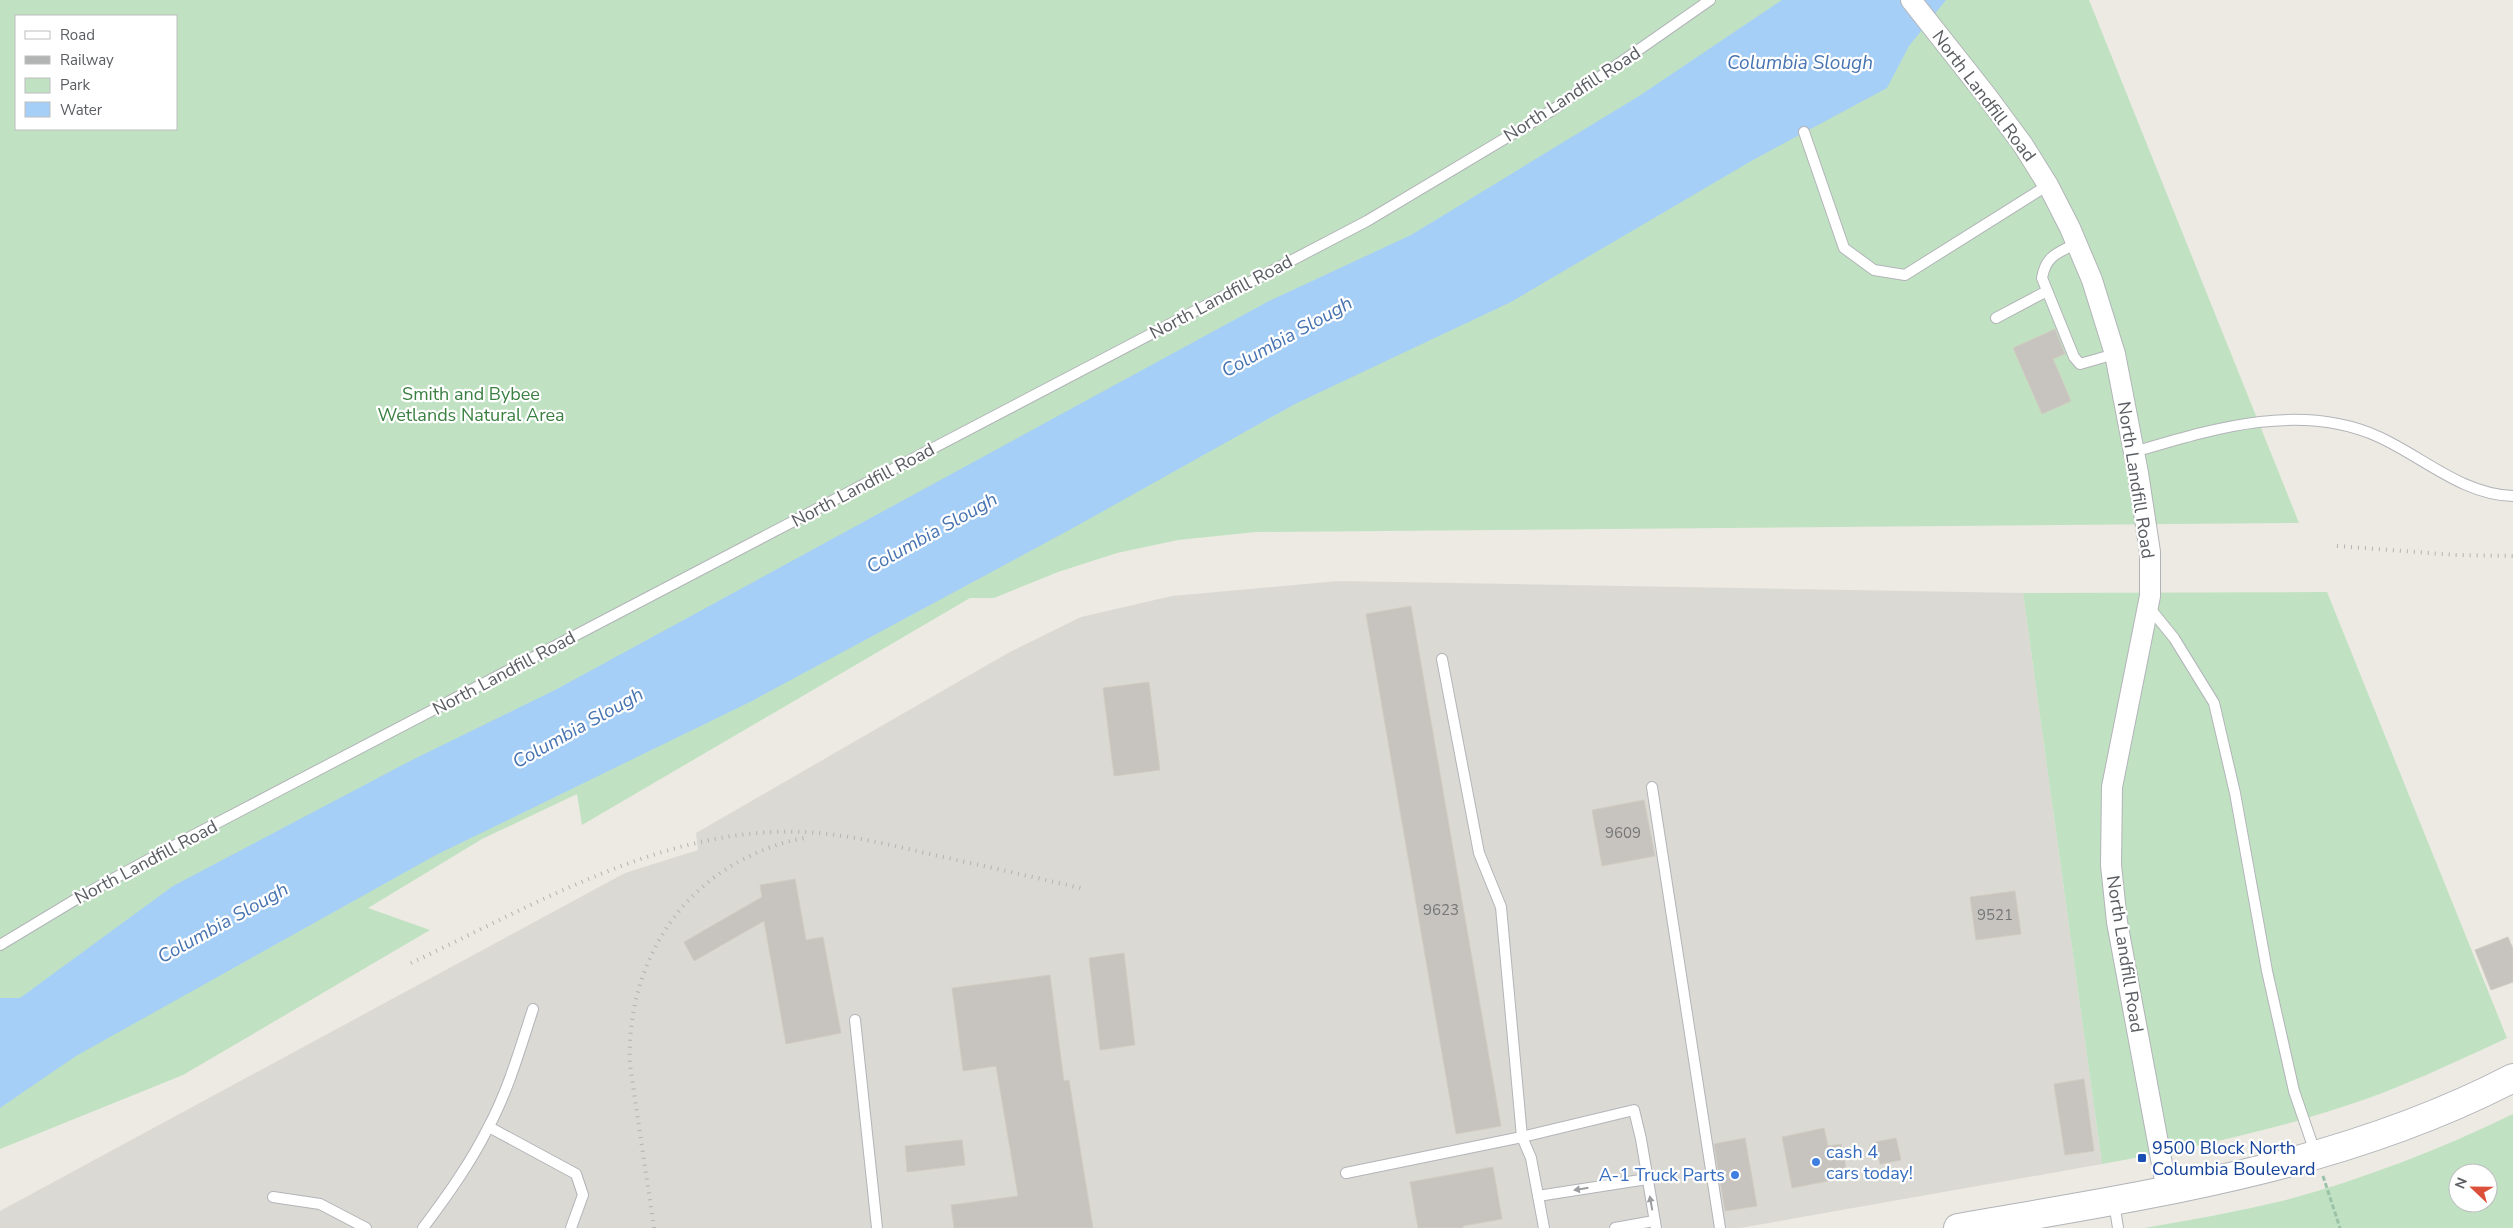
<svg xmlns="http://www.w3.org/2000/svg" width="2513" height="1228" font-family="'Nunito Sans',sans-serif">
	<rect width="100%" height="100%" fill="#eceae2"/>
	<polygon fill="#dbd9d4" points="1338,581 2023,593 2102,1164 1740,1228 0,1228 0,1211 625,873 698,850 696,833 1008,653 1081,617 1172,596"/>
	<g fill="#c0e2c2" fill-rule="evenodd">
		<path d="M 0,0 L 2089,0 L 2299,523 L 1256,532 L 1178,540 L 1117,553 L 1058,572 L 994,598 L 970,598 L 582,825 L 577,794 L 482,839 L 368,908 L 430,930 L 183,1075 L 0,1149 ZM 16,16 L 176,16 L 176,129 L 16,129 Z"/>
		<path d="M 2327,592 L 2507,1038 C 2453,1063 2399,1089 2342,1107 C 2264,1133 2183,1149 2102,1164 L 2023,593 Z"/>
		<path d="M 2513,1114 L 2513,1228 L 2144,1228 C 2190,1220 2236,1212 2282,1201 C 2361,1180 2439,1150 2513,1114 ZM 2458,1173 L 2488,1173 L 2488,1203 L 2458,1203 Z"/>
	</g>
	<polygon fill="#a6cff8" points="1782,0 1946,0 1909,46 1887,88 1753,160 1511,302 1295,404 1073,528 752,701 436,855 76,1056 0,1108 0,998 20,998 173,886 410,761 555,690 1269,301 1411,235 1639,96"/>
	<g fill="#c7c4bf" stroke="#d0ccc1">
		<polygon points="2055,329 2065,354 2053,359 2071,401 2042,414 2013,348"/>
		<polygon points="1411,606 1501,1126 1456,1134 1366,614"/>
		<polygon points="1149,682 1160,770 1114,776 1103,688"/>
		<polygon points="1644,800 1655,856 1602,866 1592,810"/>
		<polygon points="795,879 806,940 823,937 841,1033 786,1044 764,921 694,961 684,942 762,897 760,885"/>
		<polygon points="2015,891 2021,934 1976,940 1970,897"/>
		<polygon points="2508,937 2513,949 2513,982 2491,990 2475,950"/>
		<polygon points="1124,953 1135,1045 1100,1050 1089,958"/>
		<polygon points="1050,975 1064,1081 1069,1080 1093,1228 954,1228 951,1205 1018,1196 996,1066 963,1071 952,988"/>
		<polygon points="2084,1079 2094,1151 2065,1155 2054,1084"/>
		<polygon points="1824,1128 1828,1146 1841,1144 1848,1177 1792,1188 1782,1137"/>
		<polygon points="1745,1138 1757,1206 1725,1211 1714,1144"/>
		<polygon points="1896,1138 1901,1160 1880,1164 1875,1142"/>
		<polygon points="962,1140 965,1165 907,1172 905,1146"/>
		<polygon points="1493,1167 1502,1219 1463,1226 1463,1228 1418,1228 1410,1182"/>
	</g>
	<g fill="none" stroke-linecap="round" stroke-linejoin="round">
		<defs>
			<g id="lane">
				<polyline points="1804,132 1844,248 1874,270 1905,275 2048,185"/>
				<path d="M 2077,243 C 2058,253 2046,255 2042,278 L 2074,357 L 2080,364 L 2115,354"/>
				<polyline points="1996,318 2047,291"/>
				<path d="M 2134,452 C 2212,429 2300,401 2379,437 C 2423,457 2463,495 2513,496"/>
				<polyline points="2148,606 2174,638 2214,703 2235,793 2267,971 2294,1091 2316,1155"/>
				<polyline points="1442,659 1479,853 1501,907 1522,1137 1634,1110 1641,1139 1656,1228"/>
				<polyline points="1652,787 1720,1228"/>
				<polyline points="0,945 78,898 194,835 1367,221 1551,111 1710,0"/>
				<polyline points="855,1020 877,1228"/>
				<polyline points="489,1127 576,1174 583,1195 571,1228"/>
				<polyline points="1346,1173 1522,1137 1531,1158 1544,1228"/>
				<polyline points="1538,1196 1647,1179"/>
				<polyline points="273,1197 320,1204 366,1228"/>
				<polyline points="2114,1202 2118,1228"/>
				<path d="M 423,1228 C 447,1196 470,1164 488,1128 C 508,1091 520,1049 533,1009"/>
				<polyline points="1615,1228 1654,1221"/>
			</g>
			<polyline id="street" points="1911,0 1986,95 2023,145 2048,185 2070,228 2092,280 2115,354 2138,473 2150,552 2150,596 2112,787 2111,865 2117,922 2167,1191"/>
			<path id="secondary" d="M 1958,1228 C 2147,1195 2340,1168 2513,1078"/>
		</defs>
		<use href="#lane" stroke="#b2b4b8" stroke-width="12"/>
		<use href="#street" stroke="#b2b4b8" stroke-width="22"/>
		<use href="#secondary" stroke="#b1b4b9" stroke-width="30"/>
		<polyline stroke="#9ac2a8" stroke-width="3" stroke-dasharray="5 2.5" stroke-linecap="butt" points="2323,1176 2340,1228"/>
		<use href="#lane" stroke="#fff" stroke-width="10"/>
		<use href="#street" stroke="#fff" stroke-width="20"/>
		<use href="#secondary" stroke="#fff" stroke-width="28"/>
		<g stroke="#b2b3b3" stroke-width="4" stroke-dasharray="1 6" stroke-linecap="butt">
			<polyline points="2337,546 2456,555 2513,556"/>
			<path d="M 411,963 C 537,904 675,820 819,833 C 858,837 896,846 934,855 C 984,866 1034,877 1084,889"/>
			<path d="M 654,1228 L 630,1065 C 626,979 668,895 748,857 C 766,848 785,841 805,838"/>
		</g>
	</g>
	<defs><path id="oneway-solid" d="M-6-.8H1V-3.2L6.5 0L1 3.2V.8H-6Z" transform="scale(1.25)"/></defs>
	<g fill="#9c9ea1">
		<use href="#oneway-solid" transform="translate(1581 1189) rotate(171)"/>
		<use href="#oneway-solid" transform="translate(1651 1203) rotate(-100)"/>
	</g>
	<rect fill="#1a4fb4" stroke="#fff" stroke-width="2" x="2137" y="1153" width="10" height="10" rx="2.5"/>
	<g fill="#3f7fe0" stroke="#fff" stroke-width="2">
		<circle cx="1816" cy="1162" r="5"/>
		<circle cx="1735" cy="1175" r="5"/>
	</g>
	<g text-anchor="middle" dominant-baseline="central" stroke-width="4.5" stroke-linejoin="round" paint-order="stroke">
		<g font-size="15" fill="#757779">
			<text x="1623" y="833">9609</text>
			<text x="1441" y="910">9623</text>
			<text x="1995" y="915">9521</text>
		</g>
		<g font-size="18" fill="#5a5d62" stroke="#fff">
			<text transform="translate(1572 94) rotate(-33)">North Landfill Road</text>
			<text transform="translate(1984 96) rotate(53)">North Landfill Road</text>
			<text transform="translate(1221 297) rotate(-28)">North Landfill Road</text>
			<text transform="translate(2136 480) rotate(81)">North Landfill Road</text>
			<text transform="translate(863 485) rotate(-28)">North Landfill Road</text>
			<text transform="translate(504 673) rotate(-28)">North Landfill Road</text>
			<text transform="translate(146 862) rotate(-28)">North Landfill Road</text>
			<text transform="translate(2125 954) rotate(81)">North Landfill Road</text>
		</g>
		<g font-size="18" fill="#3b8042" stroke="#fff">
			<text x="471" y="394">Smith and Bybee<tspan x="471" dy="21">Wetlands Natural Area</tspan></text>
		</g>
		<g font-size="18" fill="#164399" stroke="#fff" text-anchor="start">
			<text x="2152" y="1148">9500 Block North<tspan x="2152" dy="21">Columbia Boulevard</tspan></text>
		</g>
		<g font-size="18" fill="#366cbe" stroke="#fff" text-anchor="start">
			<text x="1826" y="1152">cash 4<tspan x="1826" dy="21">cars today!</tspan></text>
			<text x="1725" y="1175" text-anchor="end">A-1 Truck Parts</text>
		</g>
		<g font-size="19" font-style="italic" fill="#4874b1" stroke="#fff">
			<text x="1800" y="63">Columbia Slough</text>
			<text transform="translate(1287 337) rotate(-29)">Columbia Slough</text>
			<text transform="translate(932 533) rotate(-29)">Columbia Slough</text>
			<text transform="translate(578 728) rotate(-29)">Columbia Slough</text>
			<text transform="translate(223 923) rotate(-29)">Columbia Slough</text>
		</g>
	</g>
	<rect x="15" y="15" width="162" height="115" fill="#ffffff" stroke="#bdbec0"/>
	<rect x="25" y="31" width="25" height="8" fill="#ffffff" stroke="#bdbec0"/>
	<text x="60" y="40" font-size="15" fill="#5a5d62">Road</text>
	<rect x="25" y="56" width="25" height="8" fill="#b2b3b3" stroke="#bdbec0"/>
	<text x="60" y="65" font-size="15" fill="#5a5d62">Railway</text>
	<rect x="25" y="78" width="25" height="15" fill="#c0e2c2" stroke="#bdbec0"/>
	<text x="60" y="90" font-size="15" fill="#5a5d62">Park</text>
	<rect x="25" y="102" width="25" height="15" fill="#a6cff8" stroke="#bdbec0"/>
	<text x="60" y="115" font-size="15" fill="#5a5d62">Water</text>
	<g transform="translate(2473 1188) rotate(292)"><circle r="24" fill="#ffffff" stroke="#bdbec0"/>
	<path d="M0-4L9 19L0 12L-9 19Z" fill="#db5039"/>
	<text y="-8" font-size="14" font-weight="bold" text-anchor="middle" fill="#5a5d62">N</text>
	</g>
</svg>
